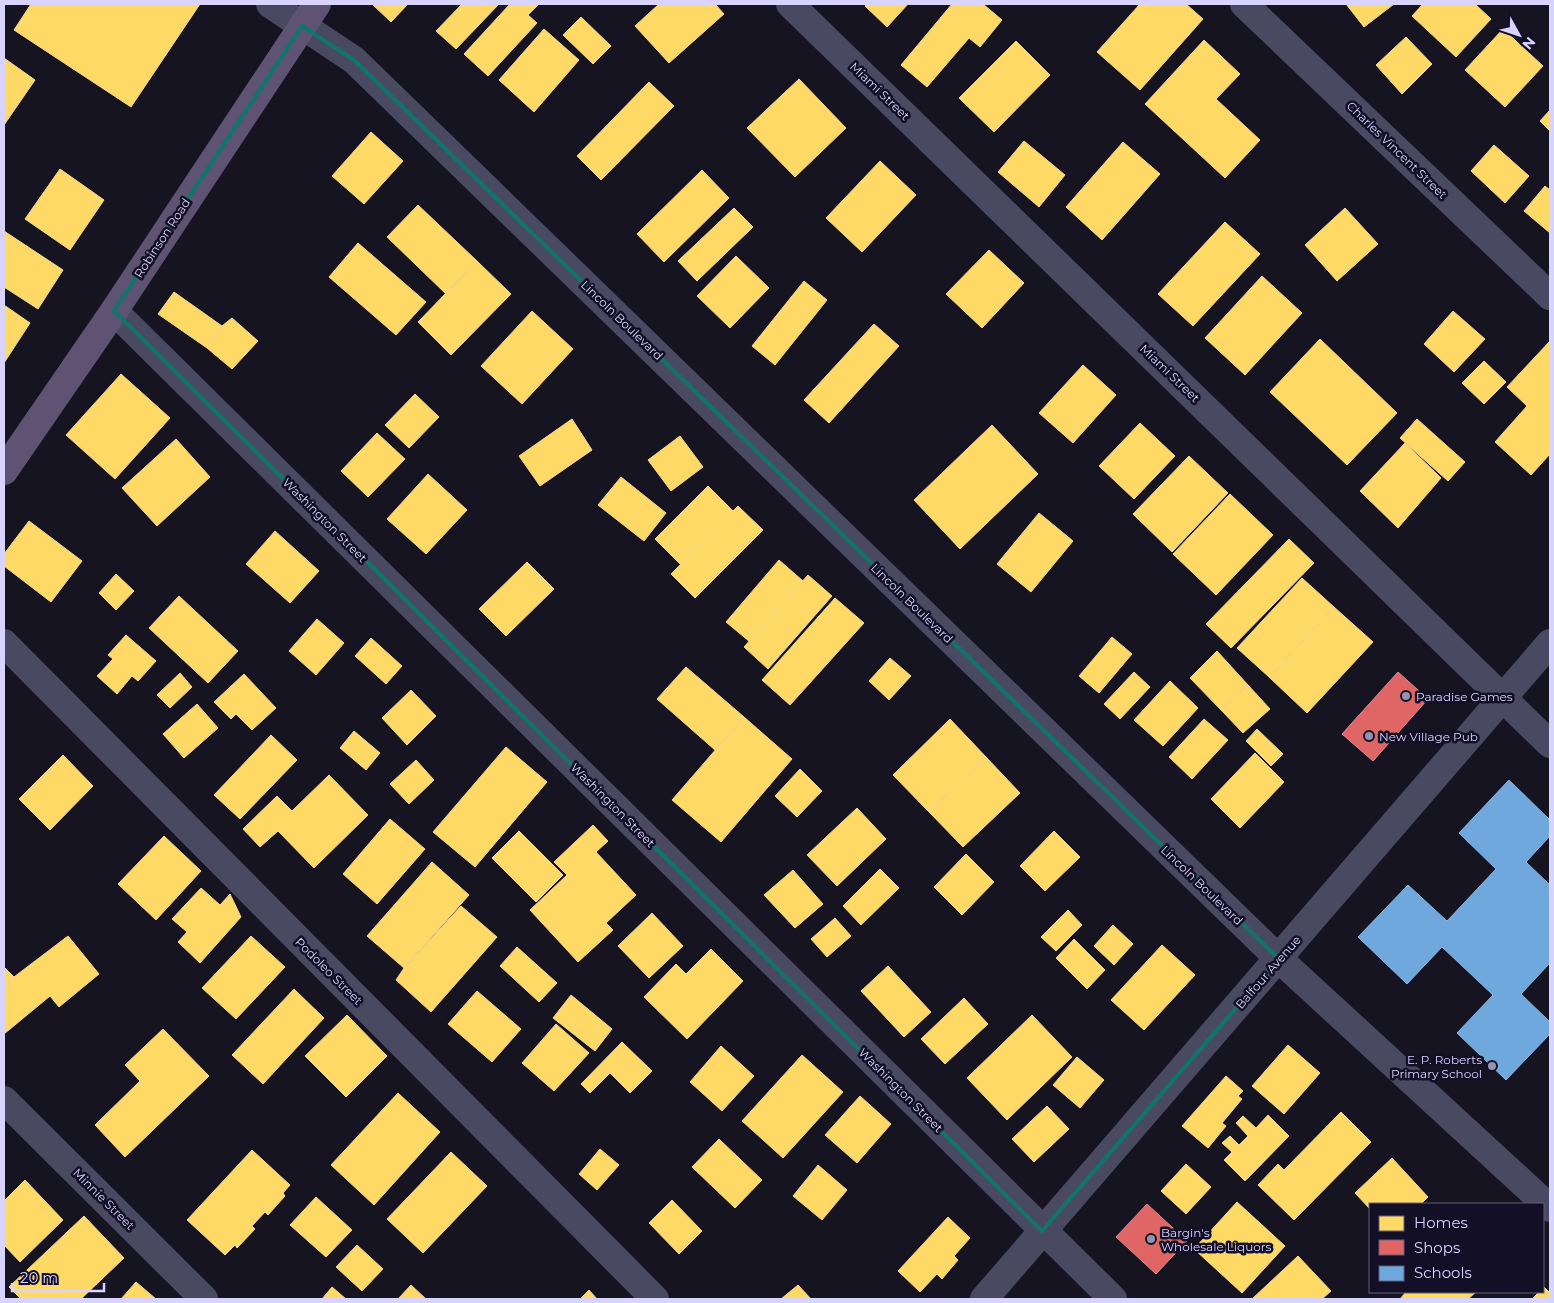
<svg xmlns="http://www.w3.org/2000/svg" width="1554" height="1303" font-family="Montserrat,sans-serif">
	<rect width="100%" height="100%" fill="#161421"/>
	<g fill="#ffd966" stroke="#f4d894">
		<polygon points="31,4 200,4 131,107 14,30"/>
		<polygon points="372,4 408,4 391,22"/>
		<polygon points="462,4 499,4 456,49 436,31"/>
		<polygon points="510,4 539,4 528,15 537,23 488,76 464,54"/>
		<polygon points="659,4 715,4 724,14 669,63 635,26"/>
		<polygon points="867,4 908,4 887,27 865,6"/>
		<polygon points="952,4 983,4 1002,20 980,47 969,38 927,87 901,65"/>
		<polygon points="1140,4 1186,4 1203,19 1140,90 1097,52"/>
		<polygon points="1346,4 1394,4 1364,27"/>
		<polygon points="1423,4 1475,4 1491,19 1456,57 1412,16"/>
		<polygon points="581,17 611,46 593,64 563,35"/>
		<polygon points="544,29 579,60 534,112 499,80"/>
		<polygon points="1503,29 1543,66 1505,107 1465,70"/>
		<polygon points="1406,37 1432,64 1402,94 1376,65"/>
		<polygon points="1204,40 1240,74 1216,99 1260,140 1225,178 1145,104"/>
		<polygon points="1016,41 1050,75 994,132 959,98"/>
		<polygon points="4,58 35,80 4,125"/>
		<polygon points="799,79 846,128 795,177 747,128"/>
		<polygon points="649,82 674,106 601,180 577,156"/>
		<polygon points="1550,110 1550,131 1540,121"/>
		<polygon points="371,132 403,161 364,204 332,176"/>
		<polygon points="1024,141 1065,175 1039,207 998,172"/>
		<polygon points="1123,142 1160,174 1102,240 1066,207"/>
		<polygon points="1494,145 1529,176 1505,203 1471,171"/>
		<polygon points="880,161 916,195 862,252 826,218"/>
		<polygon points="60,169 104,200 70,250 25,219"/>
		<polygon points="702,170 729,198 664,262 637,234"/>
		<polygon points="1545,186 1550,190 1550,233 1524,211"/>
		<polygon points="418,205 477,261 445,293 387,237"/>
		<polygon points="734,208 753,227 697,281 678,261"/>
		<polygon points="1345,208 1378,244 1337,281 1305,245"/>
		<polygon points="1225,222 1260,254 1193,326 1158,294"/>
		<polygon points="4,231 63,270 38,309 4,287"/>
		<polygon points="358,243 426,302 396,335 329,277"/>
		<polygon points="989,250 1024,283 982,328 946,294"/>
		<polygon points="736,256 769,288 730,328 697,296"/>
		<polygon points="477,261 511,294 451,355 418,322"/>
		<polygon points="1262,276 1302,313 1245,375 1205,338"/>
		<polygon points="804,281 827,300 775,365 752,346"/>
		<polygon points="174,292 222,326 207,348 158,314"/>
		<polygon points="4,305 30,323 4,363"/>
		<polygon points="532,311 573,349 522,404 481,366"/>
		<polygon points="1453,311 1485,339 1454,372 1424,344"/>
		<polygon points="232,318 258,341 232,369 207,348 222,326"/>
		<polygon points="874,324 899,346 829,423 804,400"/>
		<polygon points="1320,339 1397,413 1347,465 1270,392"/>
		<polygon points="1550,341 1550,454 1531,475 1495,442 1527,406 1507,387"/>
		<polygon points="1484,361 1506,382 1484,404 1462,383"/>
		<polygon points="1083,365 1116,395 1073,443 1039,413"/>
		<polygon points="121,374 170,418 115,479 66,435"/>
		<polygon points="415,394 439,417 409,448 385,425"/>
		<polygon points="572,419 592,450 540,486 519,456"/>
		<polygon points="1417,419 1465,462 1448,481 1400,438"/>
		<polygon points="1140,423 1175,456 1134,499 1099,466"/>
		<polygon points="992,425 1038,474 960,549 914,500"/>
		<polygon points="377,433 405,459 368,497 341,471"/>
		<polygon points="680,436 703,467 671,491 648,460"/>
		<polygon points="176,439 210,477 157,526 122,488"/>
		<polygon points="1405,443 1441,478 1398,528 1360,491"/>
		<polygon points="1189,456 1228,493 1172,552 1133,514"/>
		<polygon points="428,474 467,510 426,554 387,519"/>
		<polygon points="621,477 666,513 644,541 598,505"/>
		<polygon points="708,486 734,512 681,565 655,539"/>
		<polygon points="1230,494 1273,535 1216,595 1173,554"/>
		<polygon points="738,506 763,530 695,598 671,574"/>
		<polygon points="1039,513 1073,541 1031,592 997,564"/>
		<polygon points="29,521 82,561 51,602 4,566 4,554"/>
		<polygon points="275,531 319,571 290,603 246,564"/>
		<polygon points="1289,539 1314,563 1231,648 1206,624"/>
		<polygon points="779,560 803,581 750,642 726,622"/>
		<polygon points="527,562 554,589 506,636 479,609"/>
		<polygon points="116,574 134,591 116,610 99,593"/>
		<polygon points="808,575 832,596 768,669 744,647"/>
		<polygon points="1302,578 1334,607 1269,677 1237,648"/>
		<polygon points="179,596 238,651 208,683 149,628"/>
		<polygon points="835,598 864,623 790,705 762,680"/>
		<polygon points="1334,607 1373,642 1307,713 1269,677"/>
		<polygon points="317,619 344,643 316,675 289,651"/>
		<polygon points="126,635 156,661 138,681 132,676 117,694 97,676 113,659 108,655"/>
		<polygon points="1112,637 1132,654 1099,693 1079,676"/>
		<polygon points="371,638 402,666 386,684 355,656"/>
		<polygon points="1217,651 1248,685 1221,710 1190,678"/>
		<polygon points="890,658 911,676 889,700 869,681"/>
		<polygon points="686,667 744,717 715,750 657,699"/>
		<polygon points="1134,672 1150,687 1120,719 1104,704"/>
		<polygon points="180,673 192,687 170,708 157,695"/>
		<polygon points="244,674 276,708 252,730 236,714 231,719 214,702"/>
		<polygon points="1170,681 1198,708 1163,746 1134,720"/>
		<polygon points="1248,685 1270,709 1243,733 1221,710"/>
		<polygon points="411,690 436,716 407,745 382,718"/>
		<polygon points="197,704 218,728 184,758 163,734"/>
		<polygon points="744,717 792,759 721,842 672,800"/>
		<polygon points="950,719 986,757 929,812 893,775"/>
		<polygon points="1204,719 1228,740 1192,779 1169,757"/>
		<polygon points="1257,729 1283,754 1271,766 1246,741"/>
		<polygon points="354,731 380,753 366,770 340,748"/>
		<polygon points="271,735 297,760 240,819 214,795"/>
		<polygon points="506,747 547,782 475,867 433,832"/>
		<polygon points="1255,753 1284,782 1240,828 1211,799"/>
		<polygon points="63,755 93,786 50,830 19,799"/>
		<polygon points="986,757 1020,793 963,847 929,812"/>
		<polygon points="416,760 434,780 409,804 390,784"/>
		<polygon points="800,769 822,791 797,817 775,796"/>
		<polygon points="329,775 368,815 314,868 278,831 260,847 243,829 277,796 292,811"/>
		<polygon points="857,808 886,839 837,886 807,855"/>
		<polygon points="390,819 425,849 377,904 343,874"/>
		<polygon points="593,825 608,841 596,852 636,895 606,923 613,930 578,962 530,910 567,875 554,862"/>
		<polygon points="519,831 563,875 536,902 492,858"/>
		<polygon points="1054,831 1080,857 1045,891 1020,866"/>
		<polygon points="164,836 201,871 156,920 118,884"/>
		<polygon points="966,854 994,882 962,915 934,887"/>
		<polygon points="432,862 469,895 404,968 367,936"/>
		<polygon points="880,869 899,888 861,925 843,906"/>
		<polygon points="793,870 823,904 795,928 764,895"/>
		<polygon points="201,888 220,905 230,894 241,917 200,963 178,942 187,932 172,919"/>
		<polygon points="461,906 497,937 431,1012 396,980 404,968"/>
		<polygon points="1068,910 1082,925 1056,951 1041,937"/>
		<polygon points="652,913 683,946 649,978 618,946"/>
		<polygon points="835,918 851,936 827,957 811,939"/>
		<polygon points="1113,925 1133,944 1114,965 1094,946"/>
		<polygon points="68,936 99,974 59,1007 50,996 4,1034 4,988 14,977"/>
		<polygon points="251,936 285,967 236,1019 202,988"/>
		<polygon points="1074,939 1105,970 1087,989 1056,958"/>
		<polygon points="1162,945 1195,975 1144,1030 1111,1000"/>
		<polygon points="517,947 557,983 539,1002 500,966"/>
		<polygon points="711,949 743,981 687,1039 644,997 676,964 686,974"/>
		<polygon points="888,966 931,1012 904,1037 861,991"/>
		<polygon points="4,967 14,977 4,988"/>
		<polygon points="294,989 324,1018 263,1084 232,1055"/>
		<polygon points="477,991 521,1029 492,1062 448,1024"/>
		<polygon points="571,995 612,1029 595,1051 553,1018"/>
		<polygon points="964,998 988,1024 945,1064 921,1039"/>
		<polygon points="347,1015 387,1056 346,1097 305,1056"/>
		<polygon points="1032,1015 1072,1057 1007,1120 967,1078"/>
		<polygon points="556,1024 589,1053 554,1091 522,1063"/>
		<polygon points="163,1029 209,1076 125,1157 95,1125 140,1081 125,1065"/>
		<polygon points="622,1042 652,1071 630,1093 610,1073 590,1093 581,1084"/>
		<polygon points="1288,1045 1320,1073 1284,1114 1252,1086"/>
		<polygon points="721,1046 754,1076 722,1111 690,1082"/>
		<polygon points="802,1055 843,1092 783,1158 742,1121"/>
		<polygon points="1077,1057 1104,1080 1080,1108 1053,1085"/>
		<polygon points="1226,1076 1243,1091 1238,1096 1242,1099 1222,1123 1226,1126 1208,1148 1182,1126"/>
		<polygon points="398,1093 440,1132 374,1205 331,1165"/>
		<polygon points="860,1096 891,1124 857,1163 825,1135"/>
		<polygon points="1047,1106 1069,1129 1034,1162 1012,1139"/>
		<polygon points="1341,1112 1371,1142 1294,1220 1258,1185 1278,1164 1284,1170"/>
		<polygon points="1268,1115 1289,1136 1245,1181 1224,1160 1232,1152 1222,1143 1230,1136 1239,1145 1248,1136 1236,1123 1243,1116 1256,1128"/>
		<polygon points="719,1139 762,1180 735,1208 692,1167"/>
		<polygon points="600,1149 619,1165 597,1190 579,1174"/>
		<polygon points="252,1150 290,1185 283,1193 285,1196 268,1215 265,1212 252,1226 255,1229 237,1248 235,1245 225,1255 187,1220"/>
		<polygon points="451,1152 487,1186 423,1253 387,1219"/>
		<polygon points="1392,1158 1428,1197 1421,1204 1370,1204 1370,1209 1355,1193"/>
		<polygon points="1186,1164 1211,1187 1186,1214 1161,1191"/>
		<polygon points="818,1165 847,1190 822,1220 793,1196"/>
		<polygon points="25,1180 63,1220 20,1262 4,1245 4,1201"/>
		<polygon points="316,1197 352,1230 326,1257 290,1225"/>
		<polygon points="672,1200 702,1231 679,1254 649,1223"/>
		<polygon points="1237,1202 1285,1246 1242,1293 1194,1249"/>
		<polygon points="84,1216 124,1258 81,1299 21,1299 9,1287"/>
		<polygon points="948,1217 970,1238 954,1256 958,1260 942,1279 937,1274 920,1292 898,1271"/>
		<polygon points="357,1245 383,1269 362,1291 336,1267"/>
		<polygon points="1298,1256 1331,1291 1322,1299 1252,1299"/>
		<polygon points="136,1282 156,1299 121,1299"/>
		<polygon points="411,1285 426,1299 398,1299"/>
		<polygon points="798,1285 811,1299 781,1299"/>
		<polygon points="332,1287 346,1299 322,1299"/>
		<polygon points="1544,1287 1550,1293 1550,1299 1532,1299 1539,1292 1543,1292"/>
		<polygon points="589,1290 597,1299 580,1299"/>
		<polygon points="1406,1292 1476,1292 1468,1299 1400,1299"/>
	</g>
	<g fill="#e06666" stroke="#de8794">
		<polygon points="1398,672 1428,699 1373,761 1342,734"/>
		<polygon points="1147,1204 1187,1241 1156,1274 1116,1237"/>
	</g>
	<polygon fill="#6fa8dc" stroke="#8fb5e6" points="1509,780 1550,820 1550,836 1526,862 1550,885 1550,963 1521,994 1550,1022 1550,1034 1506,1080 1457,1033 1493,995 1442,947 1407,984 1358,937 1408,885 1447,921 1496,869 1459,833"/>
	<g fill="none" stroke-linecap="round" stroke-linejoin="round">
		<g stroke="#4a4962" stroke-width="28">
			<polyline points="270,4 354,60 1279,959 1550,1208"/>
			<polyline points="790,4 1550,744"/>
			<polyline points="1244,4 1550,296"/>
			<polyline points="114,311 1113,1299"/>
			<polyline points="4,643 655,1299"/>
			<polyline points="4,1100 204,1299"/>
			<polyline points="984,1299 1550,643"/>
		</g>
		<polyline stroke="#5e5373" stroke-width="28" points="4,471 114,311 317,4"/>
	</g>
	<path fill="none" stroke="#0f766e" stroke-width="4" stroke-linejoin="round" d="M 302,26 L 354,60 L 1279,959 L 1042,1231 L 114,311 Z"/>
	<g fill="#9591b1" stroke="#130f26" stroke-width="2">
		<circle cx="1406" cy="696" r="5"/>
		<circle cx="1369" cy="736" r="5"/>
		<circle cx="1492" cy="1066" r="5"/>
		<circle cx="1151" cy="1239" r="5"/>
	</g>
	<g text-anchor="middle" dominant-baseline="central" stroke-width="5" stroke-linejoin="round" paint-order="stroke">
		<g font-size="12" fill="#d9d4ff" stroke="#130f26">
			<text transform="translate(880 91) rotate(44)">Miami Street</text>
			<text transform="translate(1397 150) rotate(44)">Charles Vincent Street</text>
			<text transform="translate(162 238) rotate(-57)">Robinson Road</text>
			<text transform="translate(622 320) rotate(44)">Lincoln Boulevard</text>
			<text transform="translate(1170 373) rotate(44)">Miami Street</text>
			<text transform="translate(325 520) rotate(45)">Washington Street</text>
			<text transform="translate(912 603) rotate(44)">Lincoln Boulevard</text>
			<text transform="translate(613 805) rotate(45)">Washington Street</text>
			<text transform="translate(1202 885) rotate(44)">Lincoln Boulevard</text>
			<text transform="translate(329 971) rotate(45)">Podoleo Street</text>
			<text transform="translate(1268 972) rotate(-49)">Balfour Avenue</text>
			<text transform="translate(901 1090) rotate(45)">Washington Street</text>
			<text transform="translate(104 1199) rotate(45)">Minnie Street</text>
		</g>
		<g font-size="12" fill="#d9d4ff" stroke="#130f26" text-anchor="start">
			<text x="1416" y="696">Paradise Games</text>
			<text x="1379" y="736">New Village Pub</text>
			<text x="1482" y="1059" text-anchor="end">E. P. Roberts<tspan x="1482" dy="14">Primary School</tspan></text>
			<text x="1161" y="1232">Bargin's<tspan x="1161" dy="14">Wholesale Liquors</tspan></text>
		</g>
	</g>
	<rect width="1554" height="1303" fill="none" stroke="#d9d4ff" stroke-width="10"/>
	<rect x="1369" y="1203" width="175" height="90" fill="#130f26" stroke="#625e7d"/>
	<rect x="1379" y="1216" width="25" height="15" fill="#ffd966" stroke="#625e7d"/>
	<text x="1414" y="1228" font-size="15" fill="#d9d4ff">Homes</text>
	<rect x="1379" y="1240" width="25" height="15" fill="#e06666" stroke="#625e7d"/>
	<text x="1414" y="1253" font-size="15" fill="#d9d4ff">Shops</text>
	<rect x="1379" y="1266" width="25" height="15" fill="#6fa8dc" stroke="#625e7d"/>
	<text x="1414" y="1278" font-size="15" fill="#d9d4ff">Schools</text>
	<g transform="translate(1519 35) rotate(130)" stroke="#130f26" stroke-width="4" paint-order="stroke">
	<path d="M0-4L9 19L0 12L-9 19Z" fill="#d9d4ff"/>
	<text y="-8" font-size="14" font-weight="bold" text-anchor="middle" fill="#d9d4ff">N</text>
	</g>
	<path d="M12 1283v8h92v-8" fill="none" stroke="#d9d4ff" stroke-width="2.5"/>
	<text x="20" y="1283" font-size="15" fill="#d9d4ff" stroke="#130f26" stroke-width="4" paint-order="stroke">20 m</text>
</svg>
